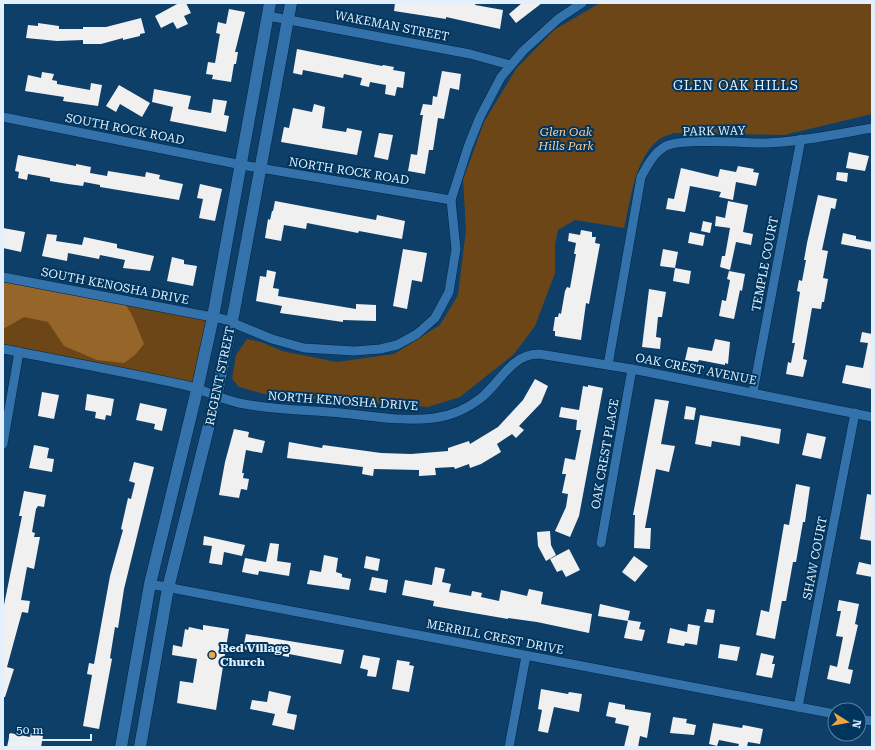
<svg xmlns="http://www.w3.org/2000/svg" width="875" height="750" font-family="'Roboto Serif',serif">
	<rect width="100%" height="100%" fill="#0d3f69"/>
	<g fill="#6c4617">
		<path d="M 600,3 L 872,3 L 872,114 L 784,135 L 674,133 C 669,135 661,137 657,141 C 634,161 631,200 624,228 L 575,220 L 558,230 L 555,244 L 555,273 L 535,326 L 514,354 L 460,397 L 428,407 L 264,394 L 239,387 L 232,379 L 236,355 L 247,339 L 261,342 L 282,351 L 337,362 L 394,354 L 440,325 L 458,295 L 466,230 L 463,180 L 484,122 L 516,69 L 554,30 Z"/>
		<polygon points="3,277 213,317 197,390 3,349"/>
	</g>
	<polygon fill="#966529" points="3,282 126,305 133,317 144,344 135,355 124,363 97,360 64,346 48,322 24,317 3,329"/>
	<g fill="#f0f0f0">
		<polygon points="179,3 186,3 191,13 184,16 188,24 177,29 173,22 161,28 155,16"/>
		<polygon points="395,3 476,3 475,5 503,10 500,29 446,17 446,19 394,11"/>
		<polygon points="522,3 542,3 516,23 509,14"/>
		<polygon points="229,9 245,12 235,52 238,52 236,64 234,64 231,82 212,79 213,75 206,74 208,62 215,63 220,34 216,33 218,22 226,24"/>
		<polygon points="141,18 145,33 140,34 140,36 123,40 123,38 101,44 83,44 83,40 57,41 26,38 28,25 38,26 38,23 59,26 59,29 83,29 83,27 106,27"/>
		<polygon points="297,49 382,66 383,65 394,67 393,70 405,72 403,88 397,87 395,96 385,94 386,85 370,82 369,87 360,85 362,78 344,74 343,78 303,70 302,75 293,73"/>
		<polygon points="442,71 461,74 459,90 450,88 444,119 438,118 433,150 429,150 425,174 408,171 411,154 417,155 423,115 420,115 423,104 432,105 433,96 437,97"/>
		<polygon points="42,72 54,74 52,80 57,81 57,84 90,90 91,83 102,85 98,106 63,101 64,97 25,91 28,75 41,78"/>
		<polygon points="119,85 150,103 142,117 120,104 116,112 106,106"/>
		<polygon points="154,89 191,96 188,109 211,113 213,99 227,101 224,115 229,116 226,132 170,121 173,107 152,102"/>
		<polygon points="314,104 325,107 322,128 346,132 347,128 362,131 357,155 281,142 284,127 289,128 293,108 312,112"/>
		<polygon points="379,133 393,135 388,160 374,157"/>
		<polygon points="849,152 869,156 865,171 846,168"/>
		<polygon points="18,155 76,166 76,164 91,167 90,173 107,176 108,171 145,177 146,172 160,175 159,179 183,184 179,200 100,187 100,185 84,182 83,186 68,184 50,181 50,178 28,174 27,180 18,178 19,172 15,171"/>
		<polygon points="738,166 754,169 753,172 759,173 756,186 736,182 733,200 719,197 721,192 690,186 685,212 666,209 668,198 674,199 681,168 718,177 720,169 736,172"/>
		<polygon points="837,172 848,173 847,182 836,180"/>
		<polygon points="200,184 222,189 215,221 199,218 203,199 197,198"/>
		<polygon points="818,195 837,199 835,209 831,208 822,250 828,251 823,278 828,279 824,302 822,302 821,309 812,308 803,359 807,360 803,377 786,374 788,362 791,363 795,343 792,343 800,292 797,291 799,280 802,281 806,260 804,260 807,243"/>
		<polygon points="275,201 376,220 377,215 405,221 402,239 359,231 358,233 307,223 306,229 284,225 281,241 265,238 268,219 270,220 272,211 273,211"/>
		<polygon points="728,201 748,205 743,232 753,234 751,245 736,242 730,270 720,267 722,256 725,256 730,228 715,226 716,216 725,218"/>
		<polygon points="703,221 712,223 710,233 701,231"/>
		<polygon points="3,228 25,232 21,252 3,248"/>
		<polygon points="581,230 592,232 592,237 596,237 595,243 600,244 589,304 586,303 581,340 555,336 555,331 553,331 555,317 558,317 559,313 561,314 565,291 567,287 570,288 576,254 574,254 576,243 568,241 569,233 580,235"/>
		<polygon points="690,232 705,235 703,246 688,243"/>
		<polygon points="843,233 856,236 856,239 872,242 872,250 841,244"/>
		<polygon points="47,234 57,235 56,241 82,245 84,237 117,244 117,248 154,256 150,271 123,268 125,260 100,255 99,259 68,253 67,261 42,256"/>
		<polygon points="403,249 427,253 422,282 412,280 407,309 393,306"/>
		<polygon points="663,249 678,252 675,268 660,266"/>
		<polygon points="172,257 184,260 184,264 197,266 193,286 167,281"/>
		<polygon points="675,268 691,271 689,284 673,281"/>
		<polygon points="267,270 276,272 273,288 279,289 278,296 356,309 356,304 376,305 376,321 343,320 343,322 280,313 282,306 256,301 260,276 266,277"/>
		<polygon points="729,271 745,274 742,291 740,290 734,319 719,316 722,300 726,301 730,280 727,279"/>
		<polygon points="649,289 666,292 662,317 658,317 656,337 661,338 660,349 642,347"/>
		<polygon points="862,332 872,334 872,389 842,383 846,365 863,368 868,343 860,342"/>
		<polygon points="715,339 730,342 728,364 725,363 725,365 699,360 698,362 685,360 688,347 712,351"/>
		<polygon points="535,379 548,386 541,403 519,426 524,430 516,438 512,434 497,444 501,452 481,464 470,468 469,464 455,469 454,467 435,468 436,475 419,476 419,470 374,469 373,476 362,474 363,467 287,458 289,442 322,448 323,445 381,453 411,454 448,451 448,448 469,441 470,444 498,427 523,400"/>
		<polygon points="588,385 603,388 579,516 570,537 555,531 566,507 568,494 562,493 566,474 562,474 565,458 575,460 581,430 576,430 577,420 559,417 561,407 579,410 583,386 588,387"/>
		<polygon points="42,392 59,395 54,419 38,416"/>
		<polygon points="87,394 114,399 111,416 106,415 105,420 95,418 96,412 85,410"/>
		<polygon points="655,399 669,401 661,444 675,446 669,472 656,469 645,528 651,528 650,549 634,548 635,515 633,515"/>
		<polygon points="140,403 167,409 162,431 154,429 155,424 136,420"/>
		<polygon points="686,406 696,408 694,420 684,419"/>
		<polygon points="700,415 781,429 779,444 741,436 740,446 712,441 711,447 695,444"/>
		<polygon points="234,429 249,432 248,437 265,441 262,453 246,450 242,473 244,473 243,478 249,479 247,490 241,489 239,498 219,495 225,462"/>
		<polygon points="807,433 826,437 821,459 802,455"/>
		<polygon points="34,445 49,448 47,458 54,459 52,472 29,468"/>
		<polygon points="134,462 154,467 124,589 118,628 115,627 110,658 112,659 99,729 83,726 92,675 87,674 89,663 94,664 110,576 123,530 121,529 128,498 131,499 135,483 129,481"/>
		<polygon points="796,484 810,487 805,522 803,522 796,562 793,562 786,601 782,601 775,639 756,635 761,610 769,612 784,524 789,525"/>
		<polygon points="24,491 46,495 44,507 38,506 36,509 32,532 35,533 34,537 40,537 34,569 27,567 21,600 30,601 28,613 22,612 7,667 14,669 5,697 3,697 3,610 22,516 19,516"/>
		<polygon points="867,494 872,495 872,541 860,539"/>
		<polygon points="550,531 551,545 556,555 546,561 538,546 537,532"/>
		<polygon points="204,536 245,545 242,556 224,552 222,565 209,563 212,546 203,545"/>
		<polygon points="270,543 279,544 277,561 291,563 289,576 259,571 258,575 242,572 245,558 266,562"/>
		<polygon points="569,549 580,570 566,577 562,570 557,572 550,559"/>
		<polygon points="324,555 338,558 336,572 342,574 342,577 351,579 349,590 307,584 310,570 321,572"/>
		<polygon points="366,556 380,559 378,571 364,568"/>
		<polygon points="634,556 648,566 635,582 622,572"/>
		<polygon points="859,562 872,565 872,577 856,574"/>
		<polygon points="435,567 445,569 442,582 451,584 449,592 471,596 472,591 482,593 481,597 499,601 501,590 527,596 529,589 543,592 541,604 592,614 589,633 537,622 508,618 508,619 433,606 434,601 402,595 405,580 432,585"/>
		<polygon points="372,577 388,580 386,593 369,590"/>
		<polygon points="839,600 859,604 855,624 858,625 848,669 853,670 850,684 827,679 830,665 837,667 843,637 836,636 841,611 837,611"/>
		<polygon points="600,604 630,611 628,620 641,622 639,629 645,630 642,641 624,638 628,621 598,616"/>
		<polygon points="707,609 715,610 713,623 704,622"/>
		<polygon points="688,624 700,626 697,645 685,643 684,646 667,643 670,628 687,632"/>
		<polygon points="203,625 229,629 216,710 177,703 180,681 193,683 197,659 172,655 173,645 182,647 185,629 188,630 189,627 203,630"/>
		<polygon points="246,634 344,650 341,664 289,654 289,657 243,649"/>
		<polygon points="720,644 740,647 737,661 718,658"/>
		<polygon points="761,653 774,656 772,664 775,664 772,678 756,675"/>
		<polygon points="363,655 380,658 376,677 367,676 368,670 360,668"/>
		<polygon points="397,660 410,662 409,665 414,666 409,692 392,689"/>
		<polygon points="541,689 568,694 569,692 582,694 579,712 554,707 548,733 538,731 542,710 538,709"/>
		<polygon points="269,691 291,696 287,713 297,715 294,730 272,725 275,714 250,709 252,700 267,702"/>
		<polygon points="609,702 625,705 625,709 651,713 647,738 640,736 638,747 624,747 629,726 615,723 616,718 606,716"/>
		<polygon points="673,717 687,719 686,723 696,725 694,735 670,733"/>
		<polygon points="713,723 742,728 743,725 763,729 760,744 748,742 747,747 738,747 739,744 719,740 717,746 709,744"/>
		<polygon points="10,733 30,737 31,733 43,736 41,747 7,747"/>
	</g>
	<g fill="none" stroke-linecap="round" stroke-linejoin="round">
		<defs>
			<g id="minor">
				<polyline points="268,16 470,54 510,65"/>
				<polyline points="3,117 242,165 451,200"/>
				<polyline points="3,277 223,319 272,339 304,348 354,351 380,349 397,345 417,334 435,318 449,292 456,249 451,200 468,147 480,117 501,77 523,51 558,19 582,3"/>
				<path d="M 3,349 C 63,361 124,372 184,385 C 203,389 220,399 239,403 C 272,410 307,410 341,413 C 371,416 404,422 434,418 C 451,416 468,408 481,398 C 500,383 511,354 539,354 L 632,369 L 872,417"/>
				<path d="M 608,365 L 641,177 C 647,166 654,152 666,146 C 682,138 744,143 766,143 C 801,142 837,134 872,128"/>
				<polyline points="753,392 801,139"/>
				<polyline points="3,444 19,352"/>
				<polyline points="601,543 632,369"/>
				<polyline points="150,584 835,714"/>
				<polyline points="798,707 855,413"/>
				<polyline points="859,719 872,721"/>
				<polyline points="509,747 526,656"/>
			</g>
			<g id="tertiary">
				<polyline points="121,747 150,584 197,390 213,317 270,3"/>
				<polyline points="140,747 168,588 216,397 234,311 291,3"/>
			</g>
		</defs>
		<use href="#minor" stroke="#032542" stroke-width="10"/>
		<use href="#tertiary" stroke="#032542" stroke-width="13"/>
		<use href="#minor" stroke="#3372ab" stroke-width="9"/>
		<use href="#tertiary" stroke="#3372ab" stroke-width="12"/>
	</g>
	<circle fill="#f3a442" stroke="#00355d" stroke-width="1.5" cx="212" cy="655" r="4"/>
	<g text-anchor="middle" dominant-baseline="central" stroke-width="4" stroke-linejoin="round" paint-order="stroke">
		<g font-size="12" fill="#e2effc" stroke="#00355d">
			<text transform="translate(392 26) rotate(11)">WAKEMAN STREET</text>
			<text transform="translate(125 129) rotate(11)">SOUTH ROCK ROAD</text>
			<text transform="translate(714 131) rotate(-1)">PARK WAY</text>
			<text transform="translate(349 171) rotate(9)">NORTH ROCK ROAD</text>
			<text transform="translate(765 264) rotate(-79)">TEMPLE COURT</text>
			<text transform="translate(115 286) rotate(11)">SOUTH KENOSHA DRIVE</text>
			<text transform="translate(696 369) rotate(11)">OAK CREST AVENUE</text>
			<text transform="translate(220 376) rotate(-78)">REGENT STREET</text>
			<text transform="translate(343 401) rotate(4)">NORTH KENOSHA DRIVE</text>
			<text transform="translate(605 454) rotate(-80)">OAK CREST PLACE</text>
			<text transform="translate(815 558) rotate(-79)">SHAW COURT</text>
			<text transform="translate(495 637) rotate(11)">MERRILL CREST DRIVE</text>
		</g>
		<g font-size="12" font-style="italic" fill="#fecb94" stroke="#00355d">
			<text x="566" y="132">Glen Oak<tspan x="566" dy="14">Hills Park</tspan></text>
		</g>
		<g font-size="12" font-weight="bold" fill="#e2effc" stroke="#00355d" text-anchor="start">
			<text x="220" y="648">Red Village<tspan x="220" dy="14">Church</tspan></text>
		</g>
		<g font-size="13" letter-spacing="1" fill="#e2effc" stroke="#00355d">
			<text x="736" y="85">GLEN OAK HILLS</text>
		</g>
	</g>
	<rect width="875" height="750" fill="none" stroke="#e2effc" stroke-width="8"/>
	<g transform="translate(847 722) rotate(101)"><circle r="19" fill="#00355d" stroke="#5a7f9d"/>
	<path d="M0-3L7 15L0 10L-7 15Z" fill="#f3a442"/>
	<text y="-6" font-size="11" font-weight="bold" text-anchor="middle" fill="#e2effc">N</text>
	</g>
	<path d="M10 734v6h81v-6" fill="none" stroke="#e2effc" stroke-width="2"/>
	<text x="16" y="734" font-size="12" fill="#e2effc" stroke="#00355d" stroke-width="3" paint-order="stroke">50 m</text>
</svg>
